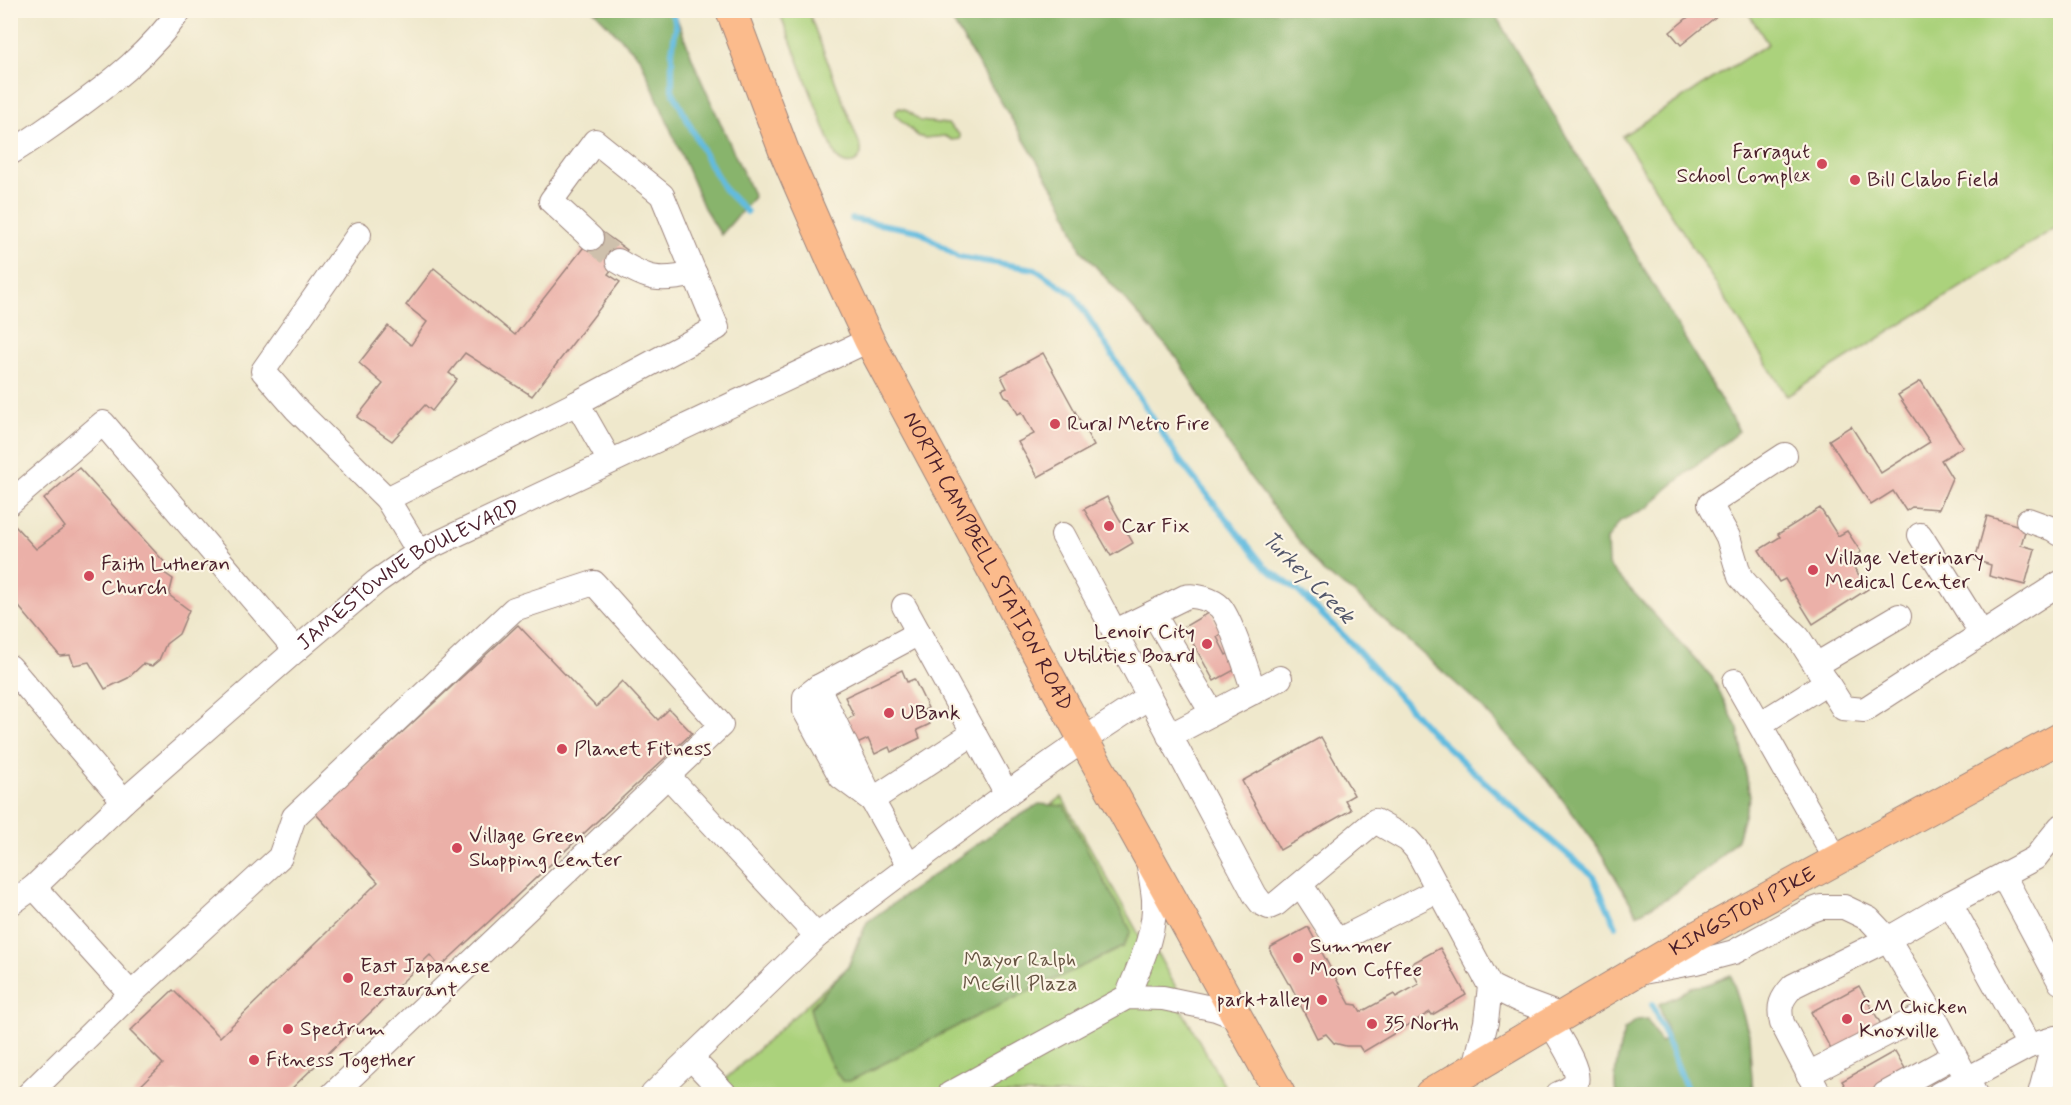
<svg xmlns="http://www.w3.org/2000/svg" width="2071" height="1105" font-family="Mynerve,sans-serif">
	<rect width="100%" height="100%" fill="#fcf5e5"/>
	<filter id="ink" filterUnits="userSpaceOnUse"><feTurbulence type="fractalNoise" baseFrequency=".0167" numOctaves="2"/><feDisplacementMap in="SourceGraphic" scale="12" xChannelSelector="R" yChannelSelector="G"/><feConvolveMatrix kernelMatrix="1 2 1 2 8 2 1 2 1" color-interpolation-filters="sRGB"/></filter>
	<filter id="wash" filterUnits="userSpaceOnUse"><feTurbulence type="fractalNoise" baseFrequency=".008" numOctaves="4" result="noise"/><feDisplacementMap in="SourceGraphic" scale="24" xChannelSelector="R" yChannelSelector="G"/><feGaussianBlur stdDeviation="1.35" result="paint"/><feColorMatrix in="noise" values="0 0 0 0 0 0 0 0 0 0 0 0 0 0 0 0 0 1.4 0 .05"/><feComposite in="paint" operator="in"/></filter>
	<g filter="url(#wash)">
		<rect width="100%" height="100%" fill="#efe8cc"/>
		<g fill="#abd27c" stroke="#7a7854" stroke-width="1.5">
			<path d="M 779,11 L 808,11 L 861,148 C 863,165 844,169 835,155 Z"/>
			<polygon points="1747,11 2060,11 2060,225 1787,396 1622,136 1768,44"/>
			<polygon points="899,108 905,109 920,121 948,124 960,135 960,139 952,140 945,136 925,138 918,136 895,115 895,112"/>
			<polygon points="1062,797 1151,956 1157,953 1179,993 1174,996 1229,1094 709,1094 848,967 859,938 871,926 987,845"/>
		</g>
		<g fill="#88b46c" stroke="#696a4c" stroke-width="1.5">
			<polygon points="594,11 674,11 698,73 754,197 721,235 704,208 640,58"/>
			<polygon points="946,11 1493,11 1739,431 1666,490 1649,507 1620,521 1607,540 1608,565 1712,677 1738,729 1750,796 1737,839 1713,865 1669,897 1637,914 1595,843 1547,779 1478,703 1354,593 1323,572 1243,468 1177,358 1081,250 1063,204"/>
			<path d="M 1039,804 L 1064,806 L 1131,931 L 1123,947 L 973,1018 L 850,1081 L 842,1081 C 826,1059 816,1034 810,1008 L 848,967 L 867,922 L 1006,824 Z"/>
			<path d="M 1731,975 L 1749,1034 L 1753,1094 L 1616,1094 C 1612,1074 1620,1050 1624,1030 L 1637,1020 L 1647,1019 L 1660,1042 L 1669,1039 L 1659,1004 L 1680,995 L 1690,987 L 1705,985 Z"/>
		</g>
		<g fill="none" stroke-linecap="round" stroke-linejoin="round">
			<g stroke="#62bbdf" stroke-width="6">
				<polyline points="669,10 674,17 676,27 672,51 672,90 706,157 725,190 747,212"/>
				<polyline points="852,219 919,231 958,257 1035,269 1074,295 1180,461 1265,567 1298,591 1347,639 1432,733 1512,807 1593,876 1616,926"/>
				<polyline points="1652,1004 1689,1094"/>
			</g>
		</g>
		<g id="blocks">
			<g fill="#ebb0a8">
				<polygon points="1697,10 1714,10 1718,15 1681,45 1670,32"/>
				<polygon points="598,229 627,250 608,274 620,282 532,396 465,353 449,373 457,379 432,411 425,405 392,441 357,417 383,384 359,363 388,326 411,345 427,322 406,305 434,268 515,335"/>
				<polygon points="1043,353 1094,446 1038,477 1018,442 1034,434 1022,412 1018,414 1009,398 1005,396 1002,390 1007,388 1001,376"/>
				<polygon points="1921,381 1963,447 1941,460 1952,478 1939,509 1912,507 1906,511 1893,491 1871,505 1829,440 1851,426 1881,473 1930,442 1898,395"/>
				<polygon points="79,468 168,566 163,572 173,579 169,595 189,610 179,634 166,644 159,660 152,666 143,664 128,678 105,689 89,662 74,665 70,655 60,656 10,596 10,529 15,526 36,549 65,527 44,499"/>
				<polygon points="1107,497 1133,543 1111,556 1084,509"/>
				<polygon points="1820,508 1838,536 1847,531 1861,552 1849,560 1868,589 1813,624 1785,579 1779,582 1759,550 1780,537 1778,534"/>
				<polygon points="1987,516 2026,528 2021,545 2035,549 2025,585 1989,576 1991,565 1975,560"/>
				<polygon points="1211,611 1222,634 1217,637 1226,655 1233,651 1240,667 1214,681 1184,627"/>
				<polygon points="518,625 596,707 622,681 658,720 669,709 692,733 440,967 430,955 286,1094 132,1094 163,1064 130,1031 173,990 220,1037 378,882 315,813"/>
				<polygon points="902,670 907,682 914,679 928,708 924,710 930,724 917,730 920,738 891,752 889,747 875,754 868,739 831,756 820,732 854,716 845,697"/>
				<polygon points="1321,737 1354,795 1345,800 1351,810 1280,850 1242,781"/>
				<polygon points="1308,927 1350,1004 1357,1005 1361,1012 1394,994 1396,997 1419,984 1409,965 1440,948 1466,995 1432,1015 1430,1012 1363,1052 1359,1046 1346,1046 1334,1043 1326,1034 1317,1038 1290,984 1288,983 1270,951 1271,947"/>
				<polygon points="1859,986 1882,1026 1834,1055 1811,1012"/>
				<polygon points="1895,1051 1907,1072 1867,1094 1850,1094 1842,1081"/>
			</g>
		</g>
	</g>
	<g filter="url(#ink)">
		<use href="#blocks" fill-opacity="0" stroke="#9c847c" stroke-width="1.5"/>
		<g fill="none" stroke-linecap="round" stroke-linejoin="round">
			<polyline stroke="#cec0ac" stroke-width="24" stroke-dasharray="24 12" stroke-linecap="butt" points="591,238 618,261"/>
			<defs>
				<g id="minor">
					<path d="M 10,153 C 32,140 52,125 72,111 C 112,82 151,52 180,10"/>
					<polyline points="359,234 263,371 296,409 387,499 419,552"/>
					<polyline points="591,238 551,201 595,141 662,195 717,328 577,403 610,461"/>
					<path d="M 618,261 C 649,280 659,282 695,274"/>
					<polyline points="1785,455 1710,504 1728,537 1740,577 1763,603 1798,637 1843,708 1864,710 2060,583"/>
					<polyline points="387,499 577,403"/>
					<polyline points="10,503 103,423 296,650"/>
					<polyline points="2028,520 2053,529 2060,534"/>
					<polyline points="1063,535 1255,895 1261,903 1269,907 1276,904 1375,821 1408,840 1417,850 1490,986 1486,1022 1475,1067"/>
					<polyline points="1920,535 1982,634"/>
					<polyline points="904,606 1007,794"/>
					<polyline points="1153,613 1212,713"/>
					<path d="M 1114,632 L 1185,597 C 1195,594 1213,600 1220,607 C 1231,619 1248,674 1254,692"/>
					<polyline points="1816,665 1899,616"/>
					<polyline points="10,667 124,801"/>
					<polyline points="1735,681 1836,859"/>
					<polyline points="818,687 872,800 909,866"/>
					<polyline points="1760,724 1827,682"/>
					<polyline points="1169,736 1280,678"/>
					<path d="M 668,776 L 817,936 C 926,854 1034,770 1149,697"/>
					<polyline points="872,800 841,777 805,711 805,697 818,687 919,633"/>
					<polyline points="872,800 974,733"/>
					<polyline points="2003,875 2060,982"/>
					<polyline points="1301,885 1337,941 1438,890"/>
					<polyline points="34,887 131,994"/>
					<polyline points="1950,903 2029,1046"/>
					<path id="s1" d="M 10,904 L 34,887 L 124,801 L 296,650 L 376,582 L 419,552 L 869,340"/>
					<polyline points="1643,972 1696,962 1734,952 1807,912 1821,907 1844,907 1869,919 1888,939 1931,1011 1975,1094"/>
					<polyline points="1490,986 1519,1000 1562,1016"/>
					<path d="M 1127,997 C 1139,966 1156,934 1154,899 C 1153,888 1151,877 1149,866"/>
					<path d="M 1550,1023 C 1556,1033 1584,1074 1575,1084 C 1571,1088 1563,1092 1558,1094"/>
					<polyline points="691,1058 725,1094"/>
					<polyline points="1808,1074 1931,1011"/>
					<polyline points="29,1094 131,994 280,857 294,817 514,609 594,583 721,725 333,1094"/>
					<polyline points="653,1094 817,936"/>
					<polyline points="950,1094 1127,997 1163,998 1216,1009 1237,1017"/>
					<path d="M 1819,1094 L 1782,1023 C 1778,1006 1781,999 1793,986 L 1888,939 L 1950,903 L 2035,858 L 2060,827"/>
					<polyline points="1885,1094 1954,1056"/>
					<polyline points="1939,1094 2029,1046 2060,1037"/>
					<polyline points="2040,1094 2055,1038"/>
				</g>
				<g id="major">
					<path id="s2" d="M 731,10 L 784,151 L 833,263 L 869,340 L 1083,739 L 1280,1094"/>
					<path id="s3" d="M 1430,1094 L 1697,936 L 2060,738"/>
				</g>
			</defs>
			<use href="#minor" stroke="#9c847c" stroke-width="26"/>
			<use href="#major" stroke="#9c847c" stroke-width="32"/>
			<use href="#minor" stroke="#fff" stroke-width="24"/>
			<use href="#major" stroke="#fbbb8c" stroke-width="30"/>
		</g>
	</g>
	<g fill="#d1495b" stroke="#fcf5e5" stroke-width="2">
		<circle cx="1822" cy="164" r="6"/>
		<circle cx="1855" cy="180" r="6"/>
		<circle cx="1055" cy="424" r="6"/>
		<circle cx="1109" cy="526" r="6"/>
		<circle cx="1813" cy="570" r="6"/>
		<circle cx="89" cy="576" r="6"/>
		<circle cx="1207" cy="644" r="6"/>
		<circle cx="889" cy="713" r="6"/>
		<circle cx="562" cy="749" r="6"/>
		<circle cx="457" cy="848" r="6"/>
		<circle cx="1298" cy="958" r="6"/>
		<circle cx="348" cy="978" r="6"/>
		<circle cx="1322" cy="1000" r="6"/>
		<circle cx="1847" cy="1019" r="6"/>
		<circle cx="1372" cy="1024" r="6"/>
		<circle cx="288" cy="1029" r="6"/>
		<circle cx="254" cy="1060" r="6"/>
	</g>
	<g text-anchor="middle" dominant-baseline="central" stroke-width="4.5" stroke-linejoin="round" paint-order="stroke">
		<g font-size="21" fill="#4a1f2b" stroke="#fcf5e5" text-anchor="start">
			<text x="1810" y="152" text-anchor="end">Farragut<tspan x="1810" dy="24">School Complex</tspan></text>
			<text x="1867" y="180">Bill Clabo Field</text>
			<text x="1067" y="424">Rural Metro Fire</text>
			<text x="1121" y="526">Car Fix</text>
			<text x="1825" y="558">Village Veterinary<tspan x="1825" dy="24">Medical Center</tspan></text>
			<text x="101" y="564">Faith Lutheran<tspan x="101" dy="24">Church</tspan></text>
			<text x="1195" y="632" text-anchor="end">Lenoir City<tspan x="1195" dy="24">Utilities Board</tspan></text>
			<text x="901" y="713">UBank</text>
			<text x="574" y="749">Planet Fitness</text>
			<text x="469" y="836">Village Green<tspan x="469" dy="24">Shopping Center</tspan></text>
			<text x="1310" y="946">Summer<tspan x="1310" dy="24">Moon Coffee</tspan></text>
			<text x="360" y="966">East Japanese<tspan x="360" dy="24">Restaurant</tspan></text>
			<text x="1310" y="1000" text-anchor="end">park+alley</text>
			<text x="1859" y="1007">CM Chicken<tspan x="1859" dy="24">Knoxville</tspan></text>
			<text x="1384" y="1024">35 North</text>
			<text x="300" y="1029">Spectrum</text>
			<text x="266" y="1060">Fitness Together</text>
		</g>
		<g font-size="21" fill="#4a1f2b" stroke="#fcf5e5">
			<text stroke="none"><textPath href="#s2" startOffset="609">NORTH CAMPBELL STATION ROAD</textPath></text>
			<text stroke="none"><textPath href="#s1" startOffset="519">JAMESTOWNE BOULEVARD</textPath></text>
			<text stroke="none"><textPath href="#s3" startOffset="362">KINGSTON PIKE</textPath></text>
		</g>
		<g font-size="21" fill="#675543" stroke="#fcf5e5">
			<text x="1020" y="960">Mayor Ralph<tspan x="1020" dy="24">McGill Plaza</tspan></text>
		</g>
		<g font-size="22" font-style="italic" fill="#52566a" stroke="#fcf5e5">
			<text transform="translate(1308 578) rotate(45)">Turkey Creek</text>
		</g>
	</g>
	<rect width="2071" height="1105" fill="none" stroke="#fcf5e5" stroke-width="36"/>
</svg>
